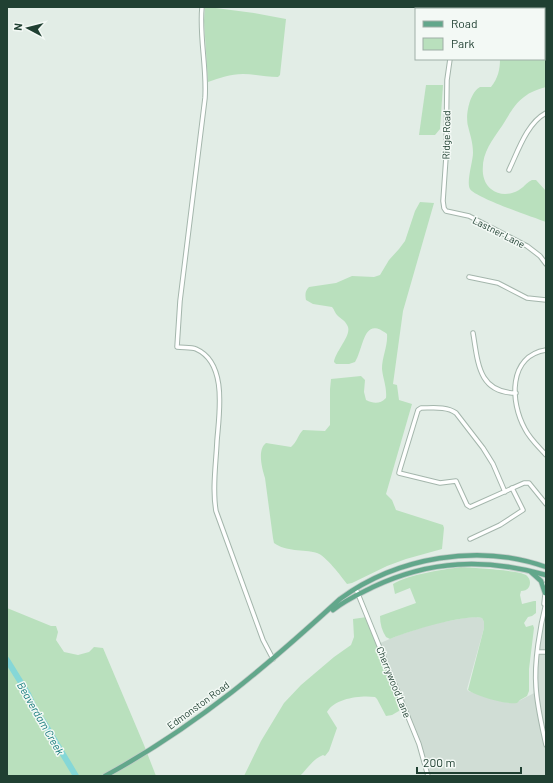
<svg xmlns="http://www.w3.org/2000/svg" width="553" height="783" font-family="Barlow,sans-serif">
	<rect width="100%" height="100%" fill="#e2ede6"/>
	<polygon fill="#d0ddd5" points="546,603 546,776 428,776 426,765 378,644 399,635 433,624 464,618 476,617 482,618 484,622 484,628 467,689 468,691 503,702 515,703 536,692 537,661"/>
	<g fill="#b9e0bd">
		<path d="M 208,7 L 254,13 L 286,19 L 280,75 L 278,77 C 266,77 254,74 243,74 C 230,74 220,78 208,82 L 204,21 L 205,8 Z"/>
		<path d="M 530,7 L 546,7 L 546,87 C 538,89 530,92 524,97 C 514,104 508,117 502,126 C 491,142 481,154 483,174 C 484,180 486,185 491,189 C 497,194 505,195 512,193 C 523,190 524,184 532,180 L 536,180 L 546,191 L 546,222 C 533,217 476,198 470,189 C 466,182 473,161 473,153 C 473,142 470,135 468,126 C 465,115 470,92 480,87 L 491,87 C 498,78 500,70 500,59 L 544,59 L 544,9 L 530,9 Z"/>
		<polygon points="426,85 443,85 440,129 435,135 419,135"/>
		<path d="M 420,202 L 434,203 L 403,311 L 393,384 L 397,385 L 399,400 L 412,404 L 386,494 L 392,500 L 396,510 L 443,525 L 444,528 L 442,549 L 406,559 L 387,566 L 352,583 L 347,584 C 341,576 326,556 317,553 C 303,549 286,552 274,543 L 273,538 L 265,478 C 262,468 257,450 266,443 L 291,447 C 297,442 298,435 303,430 L 325,431 L 330,425 L 330,389 L 331,379 L 361,376 L 365,380 L 364,392 L 366,400 C 374,404 380,404 386,398 C 387,387 383,379 382,369 C 382,357 388,346 387,334 C 363,315 364,348 355,362 L 349,364 L 336,364 L 334,362 C 335,352 351,336 348,327 C 346,321 341,319 337,315 C 335,313 334,309 332,307 L 313,304 L 306,300 C 305,295 305,291 309,287 L 336,283 L 352,276 L 374,277 L 380,275 L 389,260 L 399,249 L 405,241 L 415,211 Z"/>
		<path d="M 461,567 C 473,568 518,570 526,575 C 530,578 531,583 529,587 C 527,590 524,591 521,591 L 520,595 L 522,604 L 534,601 L 536,601 L 536,613 L 532,616 L 528,617 L 524,623 L 526,627 L 533,625 L 534,628 L 529,669 L 529,691 L 527,696 L 520,700 L 517,703 C 507,705 476,696 468,690 L 484,628 L 484,622 L 482,618 C 468,613 405,632 390,639 L 386,637 C 382,631 380,624 380,616 L 416,603 L 410,588 L 395,594 L 393,584 C 410,574 441,570 461,567 Z"/>
		<polygon points="7,608 51,626 56,626 58,632 56,640 64,652 78,655 89,652 94,647 103,648 144,745 156,776 7,776"/>
		<path d="M 367,617 L 404,708 L 392,715 L 386,716 L 377,699 L 375,697 C 361,695 335,698 327,712 L 337,728 L 329,751 L 325,756 L 323,755 C 313,759 307,769 300,776 L 244,776 L 261,741 L 284,703 L 301,685 L 334,657 L 351,645 L 354,637 L 353,619 Z"/>
	</g>
	<g fill="none" stroke-linecap="round" stroke-linejoin="round">
		<polyline stroke="#85d7d7" stroke-width="6" points="7,660 28,694 36,712 43,721 76,776"/>
		<defs>
			<g id="minor">
				<path d="M 202,7 C 199,36 207,67 205,98 L 180,301 L 177,347 C 183,348 191,347 196,349 C 228,363 219,414 217,441 C 216,464 212,489 216,511 L 263,640 L 273,659"/>
				<polyline points="456,9 456,7"/>
				<polyline points="450,59 447,80 446,157 443,201 444,208 446,211 469,216 527,246 540,256 546,264"/>
				<path d="M 509,170 C 518,151 527,123 546,113"/>
				<polyline points="469,277 498,283 527,298 546,300"/>
				<path d="M 473,333 C 478,362 478,393 516,393"/>
				<path d="M 546,350 C 508,356 510,402 525,429 C 530,439 539,447 546,455"/>
				<path d="M 505,492 L 493,464 L 483,448 L 456,413 C 447,406 432,408 421,408 L 418,410 L 400,469 L 399,473 L 440,483 L 456,481 L 467,505 L 470,507 L 524,483 L 529,483 L 546,504"/>
				<polyline points="470,539 500,525 523,510 512,488"/>
				<polyline points="356,589 419,744 428,776"/>
				<path d="M 546,603 C 540,627 534,662 536,687 C 537,706 542,726 546,745"/>
				<polyline points="544,604 546,584"/>
				<polyline points="538,652 546,652"/>
			</g>
			<g id="major">
				<polyline points="531,572 541,581 545,593"/>
				<path d="M 333,610 C 345,600 359,594 373,587 C 430,560 485,558 546,575"/>
				<path d="M 105,776 C 149,752 192,723 232,692 C 269,663 305,631 340,599 C 397,557 479,543 546,567"/>
			</g>
		</defs>
		<use href="#minor" stroke="#a4b6ac" stroke-width="5.5"/>
		<use href="#major" stroke="#c1cac6" stroke-width="6"/>
		<use href="#minor" stroke="#fff" stroke-width="3.5"/>
		<use href="#major" stroke="#62a78b" stroke-width="4.5"/>
	</g>
	<g text-anchor="middle" dominant-baseline="central" stroke-width="3" stroke-linejoin="round" paint-order="stroke">
		<g font-size="10" fill="#204032" stroke="#f3f9f5">
			<text transform="translate(446 135) rotate(-89)">Ridge Road</text>
			<text transform="translate(499 232) rotate(27)">Lastner Lane</text>
			<text transform="translate(394 682) rotate(68)">Cherrywood Lane</text>
			<text transform="translate(198 705) rotate(-36)">Edmonston Road</text>
		</g>
		<g font-size="11" font-style="italic" fill="#157a7b" stroke="#f3f9f5">
			<text transform="translate(41 718) rotate(60)">Beaverdam Creek</text>
		</g>
	</g>
	<rect width="553" height="783" fill="none" stroke="#204032" stroke-width="16"/>
	<rect x="415" y="8" width="130" height="52" fill="#f3f9f5" stroke="#9fafa7"/>
	<rect x="423" y="21" width="20" height="6" fill="#62a78b" stroke="#9fafa7"/>
	<text x="451" y="28" font-size="12" fill="#204032">Road</text>
	<rect x="423" y="38" width="20" height="12" fill="#b9e0bd" stroke="#9fafa7"/>
	<text x="451" y="48" font-size="12" fill="#204032">Park</text>
	<g transform="translate(28 28) rotate(277)" stroke="#f3f9f5" stroke-width="3" paint-order="stroke">
	<path d="M0-3L7 15L0 10L-7 15Z" fill="#204032"/>
	<text y="-6" font-size="11" font-weight="bold" text-anchor="middle" fill="#204032">N</text>
	</g>
	<path d="M417 767v6h104v-6" fill="none" stroke="#204032" stroke-width="2"/>
	<text x="423" y="767" font-size="12" fill="#204032" stroke="#f3f9f5" stroke-width="3" paint-order="stroke">200 m</text>
</svg>
